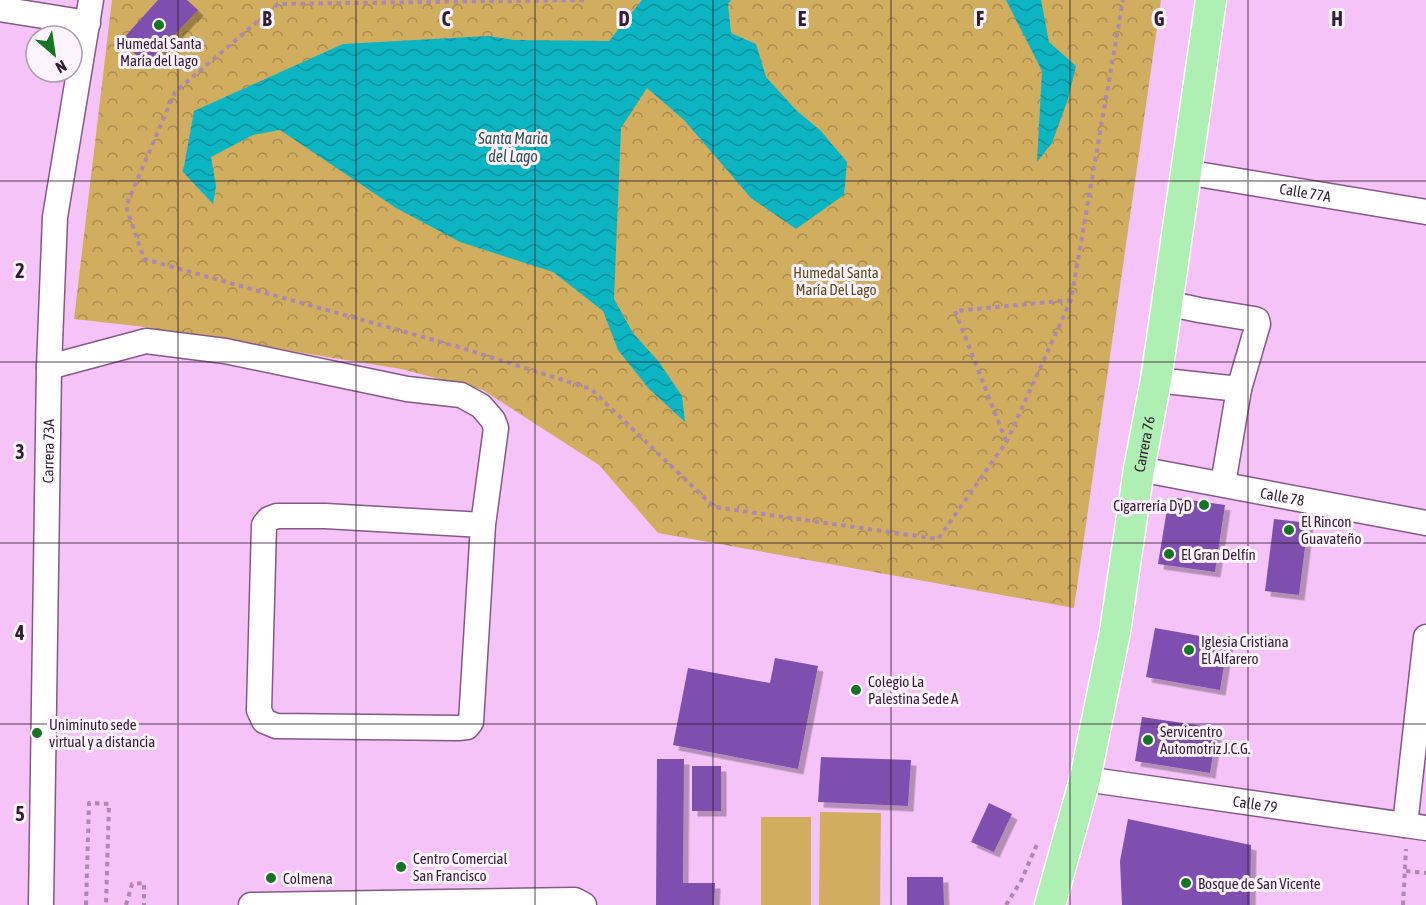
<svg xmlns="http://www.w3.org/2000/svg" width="1426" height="905" font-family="'Asap Condensed',sans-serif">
	<defs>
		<pattern id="park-crowns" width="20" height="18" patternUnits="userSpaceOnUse" patternTransform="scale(1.5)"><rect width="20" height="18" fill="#d1ad60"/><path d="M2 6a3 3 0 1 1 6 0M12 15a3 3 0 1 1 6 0" fill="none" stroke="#aa8c50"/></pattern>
		<pattern id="water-waves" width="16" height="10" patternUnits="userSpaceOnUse" patternTransform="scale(1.5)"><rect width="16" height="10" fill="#0db5c3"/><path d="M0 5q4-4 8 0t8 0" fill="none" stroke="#0d939f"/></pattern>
		<filter id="shadow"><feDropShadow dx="5.5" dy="5.5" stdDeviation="0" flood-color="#0004"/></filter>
	</defs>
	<rect width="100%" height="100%" fill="#f5c3f7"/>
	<polygon fill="url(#park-crowns)" points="112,0 1161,0 1074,608 658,533 599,465 483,390 401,369 145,327 74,319"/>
	<g fill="#d1ad60">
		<polygon points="820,812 881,813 880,905 819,905"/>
		<rect x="761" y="817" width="50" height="88"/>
	</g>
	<g fill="url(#water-waves)">
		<polygon points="642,0 731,0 728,4 731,33 756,44 766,77 796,110 821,131 847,162 844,195 796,229 751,198 684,120 647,88 621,128 614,299 633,333 659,362 682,396 685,422 649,389 618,350 603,311 553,272 460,242 396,208 280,130 253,135 211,157 216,186 213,204 183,172 194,111 343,44 488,36 515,40 609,41"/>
		<polygon points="1006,0 1041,0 1049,42 1076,66 1068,99 1052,143 1037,162 1042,71"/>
	</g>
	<g fill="#7f50af" filter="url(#shadow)">
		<polygon points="158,0 187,0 198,10 147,64 121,41"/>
		<polygon points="1169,497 1225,505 1215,572 1158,564"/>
		<polygon points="1274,519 1308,523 1299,595 1265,591"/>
		<polygon points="1155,628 1228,641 1220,690 1146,677"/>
		<polygon points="775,658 818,666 798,769 673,745 688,668 770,683"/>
		<polygon points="1142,717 1217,728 1210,773 1135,761"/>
		<polygon points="821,757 911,760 908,806 818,802"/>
		<polygon points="657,759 684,759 683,883 715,883 714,905 656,905"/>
		<rect x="692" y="766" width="29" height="45"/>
		<polygon points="989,803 1012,814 994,852 971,842"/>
		<polygon points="1128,819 1251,845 1250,905 1122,905 1120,861"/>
		<polygon points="907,877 943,877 944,905 907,905"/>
	</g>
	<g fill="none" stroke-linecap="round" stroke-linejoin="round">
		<defs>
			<g id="minor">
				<polyline points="0,9 88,23"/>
				<path id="s1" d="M 1185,172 L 1426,212"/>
				<polyline points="49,367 146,341 225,351 407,389 461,395 481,406 493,420 496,428 483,525 471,722 467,727 458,728 276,726 264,721 259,710 264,525 269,519 277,516 325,516 483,525"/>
				<polyline points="1156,380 1239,389 1258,324 1257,320 1254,319 1199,310 1167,303"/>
				<path id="s2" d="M 1139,469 L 1426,523"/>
				<polyline points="1223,484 1239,389"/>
				<path id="s3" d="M 1085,779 L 1426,828"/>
				<polyline points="1405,825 1426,637"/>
				<path id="s4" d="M 41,905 L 49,367 L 55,217 L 91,0"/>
				<polyline points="251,905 575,900 584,905"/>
			</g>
			<g id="major">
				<path id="s5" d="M 1050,905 L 1085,779 L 1115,632 L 1139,469 L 1156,380 L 1211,0"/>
			</g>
		</defs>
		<use href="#minor" stroke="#855987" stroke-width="27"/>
		<use href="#major" stroke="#fff" stroke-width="33"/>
		<g stroke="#af88b0" stroke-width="4" stroke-dasharray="4.5 4.5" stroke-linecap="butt">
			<polyline points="584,0 278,4 175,92 126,206 144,259 459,347 591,389 714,507 938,539 1007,441 1071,300 1123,0"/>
			<polyline points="1006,441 955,311 1071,300"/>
			<polyline points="1406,871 1426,873"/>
			<polyline points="86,905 89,803 109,804 106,905"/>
			<polyline points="126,905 132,884 144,883 144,905"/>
			<polyline points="1006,905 1021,881 1038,842"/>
			<polyline points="1403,905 1406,849"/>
		</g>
		<use href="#minor" stroke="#fff" stroke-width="24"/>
		<use href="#major" stroke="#b0efb3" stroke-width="30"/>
	</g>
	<path fill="none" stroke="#311e32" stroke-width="1.5" stroke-opacity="0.55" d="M 178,0 L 178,905M 356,0 L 356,905M 535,0 L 535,905M 713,0 L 713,905M 891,0 L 891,905M 1070,0 L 1070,905M 1248,0 L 1248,905M 0,181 L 1426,181M 0,362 L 1426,362M 0,543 L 1426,543M 0,724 L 1426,724"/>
	<g fill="#157524" stroke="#fef4fe" stroke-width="2">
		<circle cx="159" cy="25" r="6"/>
		<circle cx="1204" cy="505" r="6"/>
		<circle cx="1289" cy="530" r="6"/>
		<circle cx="1169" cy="554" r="6"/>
		<circle cx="1189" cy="650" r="6"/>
		<circle cx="856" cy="690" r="6"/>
		<circle cx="37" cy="733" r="6"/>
		<circle cx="1148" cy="740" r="6"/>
		<circle cx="401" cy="867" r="6"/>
		<circle cx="271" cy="878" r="6"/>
		<circle cx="1186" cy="883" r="6"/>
	</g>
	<g text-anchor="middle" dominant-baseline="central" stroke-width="6" stroke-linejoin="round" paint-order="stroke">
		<g font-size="15" fill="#311e32" stroke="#fef4fe" text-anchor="start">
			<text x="159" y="43" text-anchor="middle">Humedal Santa<tspan x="159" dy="17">María del lago</tspan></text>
			<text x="1192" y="505" text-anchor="end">Cigarrería DyD</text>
			<text x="1301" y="521">El Rincon<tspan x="1301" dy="17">Guavateño</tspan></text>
			<text x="1181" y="554">El Gran Delfín</text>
			<text x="1201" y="641">Iglesia Cristiana<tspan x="1201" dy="17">El Alfarero</tspan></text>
			<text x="868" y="681">Colegio La<tspan x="868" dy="17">Palestina Sede A</tspan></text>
			<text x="49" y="724">Uniminuto sede<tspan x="49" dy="17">virtual y a distancia</tspan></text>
			<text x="1160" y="731">Servicentro<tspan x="1160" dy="17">Automotriz J.C.G.</tspan></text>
			<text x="413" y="858">Centro Comercial<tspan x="413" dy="17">San Francisco</tspan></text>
			<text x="283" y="878">Colmena</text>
			<text x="1198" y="883">Bosque de San Vicente</text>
		</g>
		<g font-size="15" fill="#311e32" stroke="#fef4fe">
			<text stroke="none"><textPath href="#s1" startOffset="122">Calle 77A</textPath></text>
			<text stroke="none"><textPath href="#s5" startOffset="471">Carrera 76</textPath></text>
			<text stroke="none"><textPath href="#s4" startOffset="454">Carrera 73A</textPath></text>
			<text stroke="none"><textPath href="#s2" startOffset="146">Calle 78</textPath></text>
			<text stroke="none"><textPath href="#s3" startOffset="172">Calle 79</textPath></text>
		</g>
		<g font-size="15" fill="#614c1b" stroke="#fef4fe">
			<text x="836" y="272">Humedal Santa<tspan x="836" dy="17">María Del Lago</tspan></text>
		</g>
		<g font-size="16" font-style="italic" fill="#325053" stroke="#fef4fe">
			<text x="513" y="138">Santa Maria<tspan x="513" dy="18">del Lago</tspan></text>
		</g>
	</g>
	<g font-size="20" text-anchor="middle" font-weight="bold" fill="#311e32" stroke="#fef4fe" stroke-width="6" stroke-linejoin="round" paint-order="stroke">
		<text x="267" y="26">B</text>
		<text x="446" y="26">C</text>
		<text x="624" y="26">D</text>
		<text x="802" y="26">E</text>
		<text x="980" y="26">F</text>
		<text x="1159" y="26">G</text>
		<text x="1337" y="26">H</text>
		<text x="20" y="278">2</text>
		<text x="20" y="459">3</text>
		<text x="20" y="640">4</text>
		<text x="20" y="821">5</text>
	</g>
	<g transform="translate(54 54) rotate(151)"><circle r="28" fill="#fef4fe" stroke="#ac9eac" stroke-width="1.5"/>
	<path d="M0-4.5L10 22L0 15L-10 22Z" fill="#157524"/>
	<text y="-9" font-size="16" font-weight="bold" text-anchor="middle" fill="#311e32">N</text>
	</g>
</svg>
